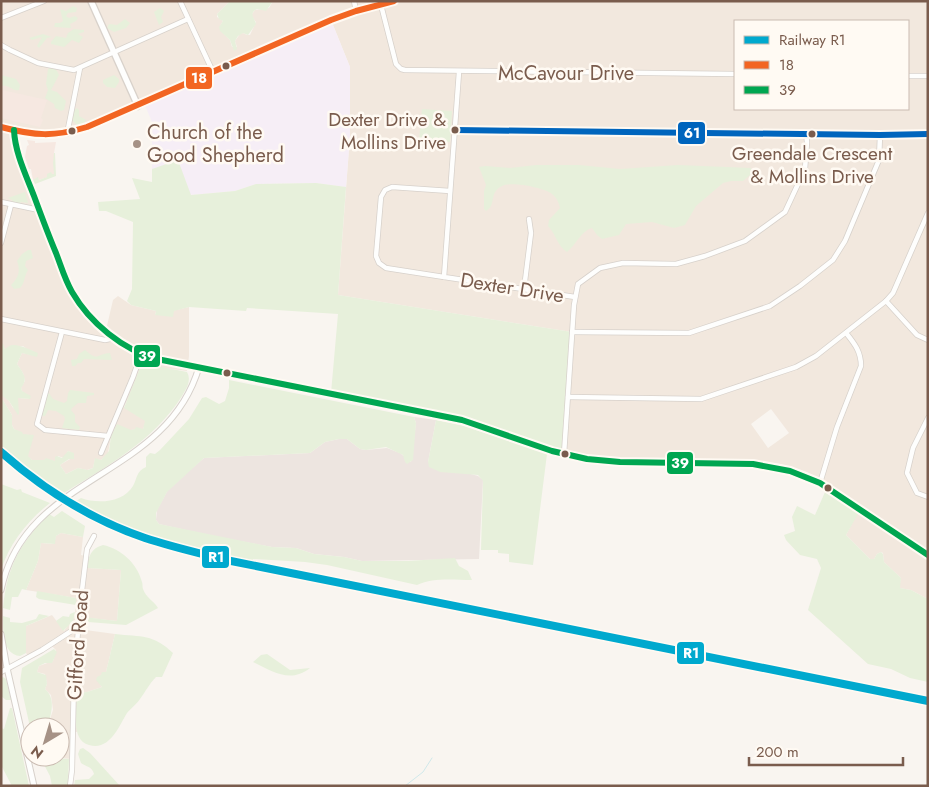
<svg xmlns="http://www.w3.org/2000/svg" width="929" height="787" font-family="Jost,sans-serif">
	<rect width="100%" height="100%" fill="#f9f5f0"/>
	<g fill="#f2e8de" fill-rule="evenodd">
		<path d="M 1,1 L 230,1 L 217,14 L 217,17 L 223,21 L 220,26 L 224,34 L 230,40 L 232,47 L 237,47 L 235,41 L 240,34 L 243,33 L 247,35 L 250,35 L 256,22 L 252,17 L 252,14 L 255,10 L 269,8 L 273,1 L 928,1 L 928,599 L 911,590 L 899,588 L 901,578 L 884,562 L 883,553 L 881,552 L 877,554 L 874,559 L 870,559 L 846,535 L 857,514 L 825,492 L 829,484 L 807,472 L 781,464 L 757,461 L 717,460 L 716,464 L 620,462 L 564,454 L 572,332 L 338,295 L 350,136 L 350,67 L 331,20 L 67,134 L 14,130 L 14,136 L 67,281 L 80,305 L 106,330 L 113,300 L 118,296 L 131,305 L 156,311 L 155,315 L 189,307 L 189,356 L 187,371 L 141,365 L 135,384 L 124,407 L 146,421 L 143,429 L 131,430 L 111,436 L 108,453 L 101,460 L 95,459 L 93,468 L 87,470 L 78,468 L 66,474 L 60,465 L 70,459 L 70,452 L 68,451 L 64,458 L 58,456 L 55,461 L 32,460 L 28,457 L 22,434 L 14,429 L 12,425 L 12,415 L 1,397 L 2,395 L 9,401 L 13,408 L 18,410 L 18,398 L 30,399 L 22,391 L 21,387 L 25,381 L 23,373 L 17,364 L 22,353 L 37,356 L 33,351 L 28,350 L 23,346 L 5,349 L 1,343 ZM 735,21 L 908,21 L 908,109 L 735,109 ZM 771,409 L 789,433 L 768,448 L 751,424 Z"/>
		<polygon points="61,533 83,537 81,555 88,557 87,568 121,570 117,621 80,617 78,629 115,634 106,672 101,675 99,683 102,687 87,692 77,693 77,732 73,732 72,759 50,757 60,757 60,727 52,727 49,722 53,710 51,695 45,689 47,684 45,674 37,672 39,666 53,661 56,650 51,645 29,657 26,653 26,626 52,615 64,631 75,615 76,598 26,590 38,561 41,543 54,544 56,536"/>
	</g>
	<g fill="#f6e8e1">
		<polygon points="2,90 47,100 41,118 43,120 40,127 1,118"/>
		<polygon points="27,140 35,141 35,143 56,142 54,153 54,174 47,174 48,177 39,180 38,178 33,180 31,169 29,169 25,157 27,146 29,145"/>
	</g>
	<polygon fill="#ede5e0" points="414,417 436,420 428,462 478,476 483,480 479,559 362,561 344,557 314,554 296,548 272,547 218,537 163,525 159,524 156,520 157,510 169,488 204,458 310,453 325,442 339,439 347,439 360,449 366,450 387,448 400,453 411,462 416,423"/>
	<polygon fill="#f6eef6" points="331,20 350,67 350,136 346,187 316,183 256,184 235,191 190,195 152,183 152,122 144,103"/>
	<g fill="#e7f0db">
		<path d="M 230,1 L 273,1 L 266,11 L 257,9 C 248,14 255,18 256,24 L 248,35 L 243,33 L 238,36 L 235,41 L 237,49 L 234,51 L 230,40 L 220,31 L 219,27 L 223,21 L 219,19 L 217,14 Z"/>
		<polygon points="73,6 77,8 76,12 68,13 66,16 69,18 75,16 78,18 76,21 70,24 71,28 54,27 55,23 60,23 63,21 60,9 66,11"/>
		<polygon points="160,8 164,11 161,17 163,22 159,25 154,12"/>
		<polygon points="125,19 130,23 126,28 114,32 107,28 109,24 117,25"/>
		<polygon points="74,29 84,30 84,32 78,34 83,37 79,43 72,40 64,47 51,44 51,42 56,36 66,38 68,33"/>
		<polygon points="43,34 52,37 47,38 39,48 37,46 42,37 32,40 29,38"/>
		<polygon points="52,67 57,71 59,75 51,90 57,92 66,101 64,110 61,111 55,108 54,104 45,98 48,90 46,84 48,69"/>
		<path d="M 1,75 L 16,79 L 20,85 L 19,90 C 13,92 10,84 1,86 Z"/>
		<polygon points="114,75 119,79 119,82 115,88 107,87 103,83 103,80"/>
		<polygon points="77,108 79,110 79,116 86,120 83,125 79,127 72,120 74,110"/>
		<polygon points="422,109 452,111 450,142 419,140"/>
		<polygon points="54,153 55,153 56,176 35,184 33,180 38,177 39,180 47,177 47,174 51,172 52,174 54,174 53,163"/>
		<polygon points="178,160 191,195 235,191 256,184 316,183 346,187 338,295 572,332 564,454 492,430 331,393 338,314 247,308 246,311 189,307 174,311 173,317 155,315 156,311 131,305 127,301 132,289 133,222 106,211 99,211 98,202 140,199 132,178 152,182 152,169"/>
		<path d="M 536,165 L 579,165 L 620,169 L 678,165 L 751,168 L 751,174 L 743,181 L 731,181 L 723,183 L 696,206 L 685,225 L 674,228 L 652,222 L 626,224 L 619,235 L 602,239 L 597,235 L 592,228 C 581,231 576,245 567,252 C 557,246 556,234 548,226 L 549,220 L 560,208 C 559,203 557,198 552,194 C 545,188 511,181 502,186 C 488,193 497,205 486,211 L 484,209 L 484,191 L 486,185 L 479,167 L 485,166 L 510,168 Z"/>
		<polygon points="25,192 28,203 21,202 19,205 13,203 12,200 8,198"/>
		<path d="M 28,250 L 31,250 L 33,258 L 26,261 L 25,266 L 28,270 C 24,276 25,283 20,288 L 14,289 L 11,285 C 18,278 21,271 17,261 L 22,254 Z"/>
		<path d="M 1,343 L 3,344 L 5,349 C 8,347 10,345 13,345 C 18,344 32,350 38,353 L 37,357 L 22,353 L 17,364 C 21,370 27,376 24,383 C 21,390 21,384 22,391 L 31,396 L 30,399 L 18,398 L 19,414 L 18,415 L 9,401 L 1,395 Z"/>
		<path d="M 85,350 C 99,362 96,354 110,353 L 112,360 L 84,359 L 81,363 L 78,363 L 75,366 L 72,366 L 71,360 L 77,359 L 79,354 Z"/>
		<path d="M 142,363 L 187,372 C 192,381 186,389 182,396 C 153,442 105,467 61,495 L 29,473 L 1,449 L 1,397 L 12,415 L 12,425 L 14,429 L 22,432 L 23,434 L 34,435 L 28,456 L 32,460 L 44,460 L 46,458 L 55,461 L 55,457 L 57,456 L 62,458 L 68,451 L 74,453 L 74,459 L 69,459 L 60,465 L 66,474 L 78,468 L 88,470 L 93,468 L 95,458 L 101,460 L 109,451 L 111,436 L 117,424 L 131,430 L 135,429 L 136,427 L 143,429 L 145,421 L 124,408 Z"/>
		<path d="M 229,380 L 414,417 L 416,423 L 413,460 L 407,464 L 405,462 L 403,455 L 386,447 L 366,450 L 360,449 L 347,439 L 339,439 L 325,442 L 310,453 L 204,458 L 167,492 L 156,513 L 156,520 L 159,524 L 272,547 L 296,548 L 314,554 L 344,557 L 362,561 L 408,561 L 455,558 L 459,566 L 468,571 L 472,580 C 454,580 434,577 417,585 L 327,565 L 305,562 L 253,559 L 252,562 C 187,551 132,532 73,503 L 81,498 C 97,504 123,503 133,486 C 137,479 136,471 146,467 L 146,457 L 150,453 L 155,454 L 160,450 L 189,419 L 202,398 L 206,397 L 219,404 L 225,401 L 229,388 Z"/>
		<polygon points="70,390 94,393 94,395 87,396 86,403 78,403 72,408 71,410 75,415 75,422 80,427 79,430 62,428 65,419 64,416 56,411 48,410 45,416 41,416 48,392 53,399 64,403 67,401 68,393"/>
		<polygon points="436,420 464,426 547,454 533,565 509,562 509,554 498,553 498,550 481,550 483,481 478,475 440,472 429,467 428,462"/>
		<path d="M 1,484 L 17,490 L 21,489 L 22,492 L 50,503 C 27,521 10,543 1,570 Z"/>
		<polygon points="825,492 858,514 846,535 870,559 874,559 877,554 881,552 883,554 884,562 901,578 900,588 911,590 928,599 928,682 910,678 891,669 868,664 808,610 821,568 817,559 800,555 786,540 784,535 795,531 792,517 797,506 815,515"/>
		<path d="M 62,511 L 85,526 L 83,537 L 61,533 L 56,536 L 55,544 L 41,543 L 38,561 L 26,590 L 22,589 L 18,597 L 12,597 L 10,610 L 3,608 C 7,567 20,543 49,514 L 54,517 Z"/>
		<path d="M 103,545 C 121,549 137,563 142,582 C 143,584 142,587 143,589 C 146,598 154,601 158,608 L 126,625 L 88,622 L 84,619 L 84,617 L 117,621 L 121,570 L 87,568 C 88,557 91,548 103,545 Z"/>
		<polygon points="37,591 76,598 76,605 39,599 36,597"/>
		<polygon points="75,612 73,621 63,631 56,621 63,616 69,617 70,614"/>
		<path d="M 39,614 L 49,616 L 26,626 L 26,653 L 20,656 C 2,654 3,630 3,616 L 10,618 L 10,622 L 22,623 L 36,619 Z"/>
		<path d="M 115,634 C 142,637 153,634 173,653 L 162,677 L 156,677 C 149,684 146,691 140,699 C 137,704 131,708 127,713 C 119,726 110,751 89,745 C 70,740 77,709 77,693 L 87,692 L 102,687 L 96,680 L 97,677 L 101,675 L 102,672 L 106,672 Z"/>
		<path d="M 54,649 L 57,652 L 52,663 L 45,663 L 39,666 L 37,672 L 46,675 L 47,684 L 45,689 C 55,698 52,710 49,722 L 52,727 L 30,727 L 20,682 L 22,668 Z"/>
		<path d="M 267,654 L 290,670 L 310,668 C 290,684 272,671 253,662 L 261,655 Z"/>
		<polygon points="3,677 6,679 11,700 6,700 1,696 1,678"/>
		<polygon points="10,708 12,708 29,786 12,786 1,765 1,728 4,729"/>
		<path d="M 83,748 L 90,753 L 120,786 L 74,786 L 75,780 L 89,779 L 94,774 C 92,766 86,767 81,763 L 78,754 L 80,749 Z"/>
		<polygon points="40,757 69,759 68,786 52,786 50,776"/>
	</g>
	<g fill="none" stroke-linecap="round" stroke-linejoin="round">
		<polyline stroke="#d0e8ea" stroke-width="1" points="405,786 423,772 432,758"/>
		<defs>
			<g id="minor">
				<polyline points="180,1 213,72"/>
				<polyline points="354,1 356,11"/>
				<polyline points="381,5 396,64 401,69 405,70 735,74"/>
				<polyline points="1,18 44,1"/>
				<polyline points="1,45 10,50 38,63 74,70 188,19"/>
				<polyline points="459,72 444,277 575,297"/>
				<polyline points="908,76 928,76"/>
				<polyline points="455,130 880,135 928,134"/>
				<polyline points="67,134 80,68"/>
				<polyline points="1,202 39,210"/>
				<polyline points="1,243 11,205"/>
				<polyline points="444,277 386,268 379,263 376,256 381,197 385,190 392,187 450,191"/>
				<polyline points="524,289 531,233 529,219"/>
				<polyline points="886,301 917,335 928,340"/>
				<polyline points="1,319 105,340 115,338"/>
				<polyline points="62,332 37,424 45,430 108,436"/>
				<polyline points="572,332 689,333 770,306 800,286 833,260 845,241 879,160 880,135"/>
				<polyline points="568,397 701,399 796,367 816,356 886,301 893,293 928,213"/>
				<polyline points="928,418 913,448 907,473 917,493 928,497"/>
				<polyline points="101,453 133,377 141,354"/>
				<polyline points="564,454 574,305 578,284 600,268 623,263 676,264 705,256 745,241 785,212 805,169 807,142 806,133"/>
				<path d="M 820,483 L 837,427 L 861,366 C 861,352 855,344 846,333"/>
				<polyline points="1,672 42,650 79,626"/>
				<polyline points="70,786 72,770 74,679 80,607 87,549 94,536"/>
			</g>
			<g id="tertiary">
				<path d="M 1,590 C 25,473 166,480 199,367"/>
				<polyline points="1,634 7,668 34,786"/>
			</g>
			<g id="secondary">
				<polyline points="91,1 138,106"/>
				<path d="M 1,127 C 35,136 54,137 87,127 L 331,20 L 356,11 L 394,1"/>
				<path d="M 14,130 C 15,153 26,175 34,196 C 41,215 48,234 56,253 C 61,266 65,280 72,292 C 90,323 123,350 157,359 L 462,420 L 552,451 L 587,459 L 620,462 L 753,464 L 790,471 L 820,483 L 928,555"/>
			</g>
		</defs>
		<use href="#minor" stroke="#d7d1cb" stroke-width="6"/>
		<use href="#tertiary" stroke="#d7d1cb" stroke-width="7"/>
		<use href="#secondary" stroke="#d9d2cb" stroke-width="8"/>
		<use href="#minor" stroke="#fefefd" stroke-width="4.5"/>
		<use href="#tertiary" stroke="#fefefd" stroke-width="5"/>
		<use href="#secondary" stroke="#fefefd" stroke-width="5.5"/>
		<defs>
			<path id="bus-1" d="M 1,127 C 35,136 54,137 87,127 L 331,20 L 356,11 L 394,1"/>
			<path id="bus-2" d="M 14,130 C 15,153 26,175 34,196 C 41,215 48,234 56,253 C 61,266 65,280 72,292 C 90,323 123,350 157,359 L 462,420 L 552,451 L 587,459 L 620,462 L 753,464 L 790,471 L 820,483 L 928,555"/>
			<polyline id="bus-3" points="455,130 880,135 928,134"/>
		</defs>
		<use href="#bus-1" stroke="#fffaf3" stroke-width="10"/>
		<use href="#bus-2" stroke="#fffaf3" stroke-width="10"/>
		<use href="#bus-3" stroke="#fffaf3" stroke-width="10"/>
		<use href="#bus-1" stroke="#f26522" stroke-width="6"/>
		<use href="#bus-2" stroke="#00a651" stroke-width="6"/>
		<use href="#bus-3" stroke="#0065bd" stroke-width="6"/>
		<defs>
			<path id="rail-1" d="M 1,452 C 43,489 92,520 145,538 C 172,547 199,553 226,560 L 928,701"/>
		</defs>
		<use href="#rail-1" stroke="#fffaf3" stroke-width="11"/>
		<use href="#rail-1" stroke="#00a9ce" stroke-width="8"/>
	</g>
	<g fill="#7a5c4d" stroke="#fffaf3" stroke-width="2">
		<circle cx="226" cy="66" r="4.5"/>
		<circle cx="455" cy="130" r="4.5"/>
		<circle cx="72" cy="131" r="4.5"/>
		<circle cx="812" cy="134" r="4.5"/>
		<circle cx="227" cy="373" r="4.5"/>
		<circle cx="565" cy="454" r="4.5"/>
		<circle cx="828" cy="488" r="4.5"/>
	</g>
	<circle fill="#a69286" stroke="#fffaf3" stroke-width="2" cx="137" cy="144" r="5"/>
	<g text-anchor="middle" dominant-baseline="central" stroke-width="5" stroke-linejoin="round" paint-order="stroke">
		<g font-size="19" fill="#7a5c4d" stroke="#fffaf3" text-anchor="end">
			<text x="446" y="119">Dexter Drive &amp;<tspan x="446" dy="23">Mollins Drive</tspan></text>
			<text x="812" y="153" text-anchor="middle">Greendale Crescent<tspan x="812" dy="23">&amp; Mollins Drive</tspan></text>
		</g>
		<g font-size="20" fill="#7a5c4d" stroke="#fffaf3">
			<text x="566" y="73">McCavour Drive</text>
			<text transform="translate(512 288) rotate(9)">Dexter Drive</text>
			<text transform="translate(78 645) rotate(-86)">Gifford Road</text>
		</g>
		<g font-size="20" fill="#7a5c4d" stroke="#fffaf3" text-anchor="start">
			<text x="147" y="132">Church of the<tspan x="147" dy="23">Good Shepherd</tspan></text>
		</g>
	</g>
	<g stroke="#fffaf3" stroke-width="2">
		<rect x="185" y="66" width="28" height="24" rx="5" fill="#f26522"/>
		<rect x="677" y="121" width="29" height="24" rx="5" fill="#0065bd"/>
		<rect x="133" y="344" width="28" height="24" rx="5" fill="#00a651"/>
		<rect x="666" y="451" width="28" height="24" rx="5" fill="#00a651"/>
		<rect x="201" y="545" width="29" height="24" rx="5" fill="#00a9ce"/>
		<rect x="676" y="641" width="29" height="24" rx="5" fill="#00a9ce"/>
	</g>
	<g font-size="14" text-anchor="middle" font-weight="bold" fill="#fff">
		<text x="199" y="83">18</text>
		<text x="692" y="138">61</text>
		<text x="147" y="361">39</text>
		<text x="680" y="468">39</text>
		<text x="216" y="562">R1</text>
		<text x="691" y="658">R1</text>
	</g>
	<rect width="929" height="787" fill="none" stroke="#7a5c4d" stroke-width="5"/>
	<rect x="734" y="20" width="175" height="90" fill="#fffaf3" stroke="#cabbb1"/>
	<rect x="744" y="36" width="25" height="8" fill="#00a9ce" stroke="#cabbb1"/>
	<text x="779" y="45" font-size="15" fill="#7a5c4d">Railway R1</text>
	<rect x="744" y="61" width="25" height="8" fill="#f26522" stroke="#cabbb1"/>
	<text x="779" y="70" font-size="15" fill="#7a5c4d">18</text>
	<rect x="744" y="86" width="25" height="8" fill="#00a651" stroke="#cabbb1"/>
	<text x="779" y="95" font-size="15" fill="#7a5c4d">39</text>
	<g transform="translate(45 742) rotate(218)"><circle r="24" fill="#fffaf3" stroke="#cabbb1"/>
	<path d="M0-4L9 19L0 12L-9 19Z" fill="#a69286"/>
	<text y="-8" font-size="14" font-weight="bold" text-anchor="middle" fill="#7a5c4d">N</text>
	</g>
	<path d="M749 757v8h154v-8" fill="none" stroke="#7a5c4d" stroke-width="2.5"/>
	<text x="756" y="757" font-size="15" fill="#7a5c4d" stroke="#fffaf3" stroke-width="4" paint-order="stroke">200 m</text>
</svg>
